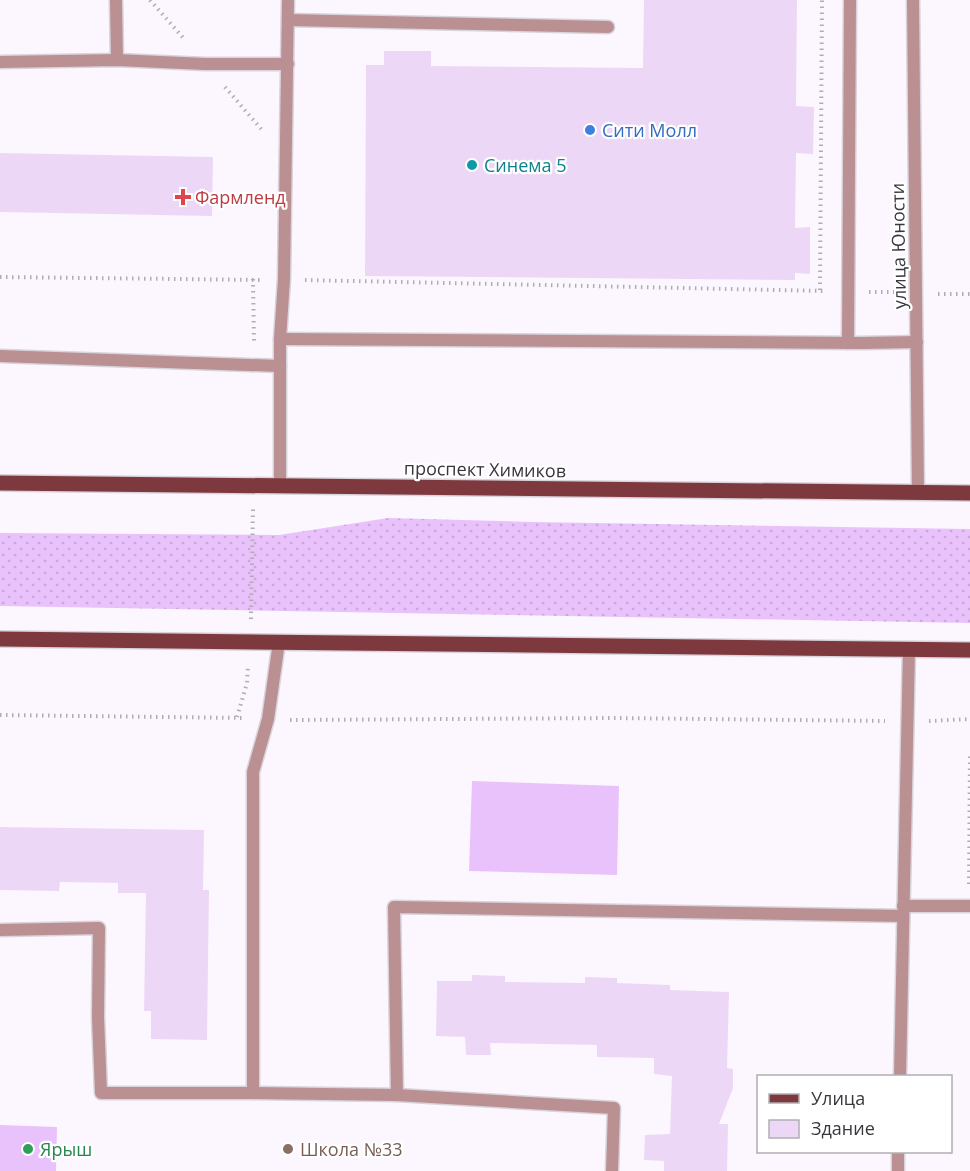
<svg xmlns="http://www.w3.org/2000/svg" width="970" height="1171" font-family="'Open Sans',sans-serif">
	<defs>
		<pattern id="grass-dots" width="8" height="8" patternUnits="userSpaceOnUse" patternTransform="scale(1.5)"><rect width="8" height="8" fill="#e9c2fc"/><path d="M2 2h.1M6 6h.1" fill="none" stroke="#c9a7d9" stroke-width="1.8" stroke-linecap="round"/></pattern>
	</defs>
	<rect width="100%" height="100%" fill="#fcf7ff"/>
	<polygon fill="url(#grass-dots)" points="388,518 533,522 970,529 970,623 0,606 0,533 279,535"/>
	<g fill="#e9c2fc">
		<polygon points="472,781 619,786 617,875 469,871"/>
		<polygon points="0,1125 57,1127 56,1171 0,1171"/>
	</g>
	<g fill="#ecd8f6">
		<polygon points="644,0 797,0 796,106 814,107 813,154 796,153 795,228 810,227 810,274 795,273 795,280 365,276 366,65 384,65 384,51 431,51 431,66 643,68"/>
		<polygon points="0,153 213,157 212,216 0,212"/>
		<polygon points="0,827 204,830 203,890 209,890 207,1040 151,1039 151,1011 144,1011 146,893 118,893 118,883 60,882 59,891 0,890"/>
		<polygon points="472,975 505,976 505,982 585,983 585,977 617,978 617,983 670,985 670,990 729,992 727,1068 733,1069 733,1088 719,1124 728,1124 727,1171 664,1171 664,1161 644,1160 645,1135 670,1134 672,1076 654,1074 654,1058 597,1057 597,1045 490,1043 491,1055 466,1055 465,1037 436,1036 437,981 472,981"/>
	</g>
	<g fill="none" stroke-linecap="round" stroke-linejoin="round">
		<defs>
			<g id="service">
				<polyline points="116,0 117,60"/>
				<polyline points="288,20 608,27"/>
				<polyline points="0,62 117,60 205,64 288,64"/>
				<polyline points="280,339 862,343 917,342"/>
				<polyline points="848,343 850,0"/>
				<polyline points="0,356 280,366"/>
				<polyline points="280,486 280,339 284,279 288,0"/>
				<polyline points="903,906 970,906"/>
				<polyline points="0,930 99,928 98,1017 101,1093 253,1093 253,772 268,719 279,642"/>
				<polyline points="253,1093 397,1095 394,907 903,916"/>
				<polyline points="397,1095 614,1108 612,1171"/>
			</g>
			<g id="minor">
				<polyline points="900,1076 909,649"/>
				<polyline points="898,1171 898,1152"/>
			</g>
			<polyline id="tertiary" points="913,0 918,493"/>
			<g id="primary">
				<polyline points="0,483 970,493"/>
				<polyline points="0,639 970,650"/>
			</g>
		</defs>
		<use href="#service" stroke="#d9d4dc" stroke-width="15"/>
		<use href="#minor" stroke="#d9d4dc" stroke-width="15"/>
		<use href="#tertiary" stroke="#d9d4dc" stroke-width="15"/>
		<use href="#primary" stroke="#d9d4dc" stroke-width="18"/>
		<g stroke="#b1acb4" stroke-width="4" stroke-dasharray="1.5 4.5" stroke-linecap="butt">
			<polyline points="150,0 185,40"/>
			<polyline points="225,87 262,130 262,132"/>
			<polyline points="0,277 263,280"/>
			<polyline points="253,279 254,343"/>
			<polyline points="305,280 825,291"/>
			<polyline points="820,290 822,0"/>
			<polyline points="869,292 894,292"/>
			<polyline points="938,294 970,294"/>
			<polyline points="251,619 253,509"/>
			<polyline points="0,715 246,718"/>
			<polyline points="237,717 247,683 248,665"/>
			<polyline points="290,720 614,718 885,721"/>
			<polyline points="929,721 970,719"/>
			<polyline points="969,884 970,752"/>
		</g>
		<use href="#service" stroke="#ba9092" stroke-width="12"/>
		<use href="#minor" stroke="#ba9092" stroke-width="12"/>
		<use href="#tertiary" stroke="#ba9092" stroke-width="12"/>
		<use href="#primary" stroke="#7e393f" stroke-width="15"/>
	</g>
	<circle fill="#3f7fe0" stroke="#fff" stroke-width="2" cx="590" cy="130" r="6"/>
	<circle fill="#0f9aa8" stroke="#fff" stroke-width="2" cx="472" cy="165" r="6"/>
	<path fill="#e0444e" stroke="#fff" stroke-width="2" d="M180 188h6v6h6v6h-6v6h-6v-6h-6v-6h6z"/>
	<circle fill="#2e9e5b" stroke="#fff" stroke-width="2" cx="28" cy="1149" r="6"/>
	<circle fill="#8d6e63" stroke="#fff" stroke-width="2" cx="288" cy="1149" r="6"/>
	<g text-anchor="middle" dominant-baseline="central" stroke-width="4.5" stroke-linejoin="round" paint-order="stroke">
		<g font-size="18" fill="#366cbe" stroke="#fff" text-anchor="start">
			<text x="602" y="130">Сити Молл</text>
		</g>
		<g font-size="18" fill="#0d838f" stroke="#fff" text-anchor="start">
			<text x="484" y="165">Синема 5</text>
		</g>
		<g font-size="18" fill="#be3a42" stroke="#fff" text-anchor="start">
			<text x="195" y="197">Фармленд</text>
		</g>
		<g font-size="18" fill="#3a363d" stroke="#fff">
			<text transform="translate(898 246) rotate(-91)">улица Юности</text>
			<text transform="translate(485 469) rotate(1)">проспект Химиков</text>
		</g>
		<g font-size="18" fill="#27864d" stroke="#fff" text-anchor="start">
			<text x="40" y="1149">Ярыш</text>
		</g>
		<g font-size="18" fill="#785e54" stroke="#fff" text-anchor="start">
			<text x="300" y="1149">Школа №33</text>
		</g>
	</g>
	<rect x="757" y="1075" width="195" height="78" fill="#ffffff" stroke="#b0afb1" stroke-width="1.5"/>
	<rect x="769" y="1094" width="30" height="9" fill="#7e393f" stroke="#b0afb1" stroke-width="1.5"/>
	<text x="811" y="1105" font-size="18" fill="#3a363d">Улица</text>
	<rect x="769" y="1120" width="30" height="18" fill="#ecd8f6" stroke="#b0afb1" stroke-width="1.5"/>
	<text x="811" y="1135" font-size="18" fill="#3a363d">Здание</text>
</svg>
